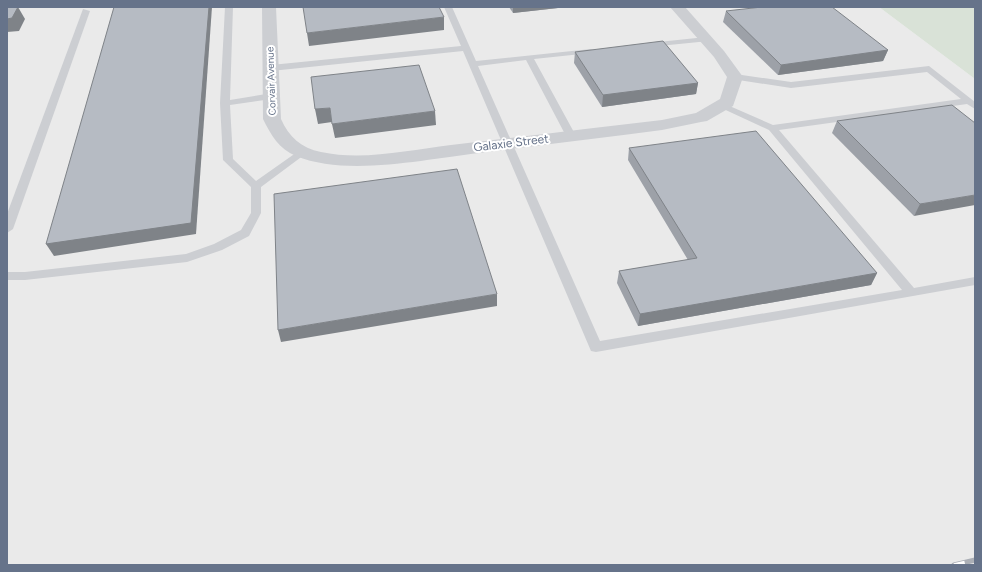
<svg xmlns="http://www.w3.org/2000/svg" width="982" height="572" font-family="Figtree,sans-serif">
	<rect width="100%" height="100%" fill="#f9f9f7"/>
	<polygon fill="#eaeaea" points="7,7 879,7 975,79 975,565 7,565"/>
	<polygon fill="#d9e2d7" points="879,7 975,7 975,79"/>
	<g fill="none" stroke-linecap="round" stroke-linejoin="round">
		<g fill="#ccced2" fill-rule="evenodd">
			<polygon points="225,7 233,7 230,100 272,93 276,96 272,99 230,105 233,159 256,181 300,150 306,150 308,152 261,187 261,213 249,236 222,250 187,262 25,280 7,280 7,272 25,272 186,254 214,244 241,230 251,213 251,187 223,160 220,103"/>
			<polygon points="444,7 452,7 476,61 591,49 595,51 591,53 534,59 576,136 571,139 566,136 526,60 478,66 600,341 902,290 769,130 717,106 719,104 725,104 773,125 961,99 927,72 791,88 732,79 732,75 735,74 791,82 929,66 975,102 975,109 967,104 779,130 914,288 975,277 975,285 596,352 591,351 463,51 271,71 267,68 271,65 461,46"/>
			<polygon points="83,9 90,11 13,229 7,233 7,214"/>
			<polygon points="706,37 709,37 709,41 649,47 645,45 649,43"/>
		</g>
		<path fill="#ccced2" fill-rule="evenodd" d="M 262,7 L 276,7 L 281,119 C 289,137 301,148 321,152 C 363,161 409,150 451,145 C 521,137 592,128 662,120 L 696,113 L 720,99 L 727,77 L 714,57 L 670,7 L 685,7 L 724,51 L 743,77 L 733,106 L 707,121 L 701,122 L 662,130 C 601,138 540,145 479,153 C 426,159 347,177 296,156 C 279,149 271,135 263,119 Z"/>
		<defs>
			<polyline id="rail" points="954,565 975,560"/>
		</defs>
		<use href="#rail" stroke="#abafb6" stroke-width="5"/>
		<use href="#rail" stroke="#fff" stroke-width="3.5" stroke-dasharray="11" stroke-linecap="butt"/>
	</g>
	<g fill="#9da1a8">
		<polygon points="509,7 567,7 513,13"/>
		<polygon points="726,11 888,50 883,61 778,75 723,22"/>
		<polygon points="575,52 698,83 696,94 602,107 574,63"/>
		<polygon points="837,121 975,123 914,216 832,133"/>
		<polygon points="629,148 877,273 871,285 638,326 617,283 619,271 688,260 628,160"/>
	</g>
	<g fill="#7f8388">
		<polygon points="18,7 25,19 19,31 7,32 7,19"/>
		<polygon points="209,7 212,7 196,234 54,256 46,244"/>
		<polygon points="513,7 567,7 513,13"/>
		<polygon points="444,17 444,30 309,46 307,33"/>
		<polygon points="888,50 883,61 778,75 781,65"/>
		<polygon points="698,83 696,94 602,107 603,95"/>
		<polygon points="330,108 332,122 318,124 315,109"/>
		<polygon points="435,111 436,125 335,138 332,124"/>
		<polygon points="975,195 975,205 914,216 920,204"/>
		<polygon points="877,273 871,285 638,326 640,314"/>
		<polygon points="497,294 497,306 281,342 278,330"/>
	</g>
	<g fill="#b6bbc3" stroke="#7f8388">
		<polygon points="7,7 18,7 12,18 7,19"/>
		<polygon points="114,7 209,7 191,223 46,244"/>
		<polygon points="303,7 439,7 444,17 307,33"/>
		<polygon points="762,7 832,7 888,50 781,65 726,11"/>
		<polygon points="663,41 698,83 603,95 575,52"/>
		<polygon points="419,65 435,111 332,124 330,108 315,109 311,77"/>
		<polygon points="952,105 975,123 975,195 920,204 837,121"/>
		<polygon points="756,131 877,273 640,314 619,271 697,258 629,148"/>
		<polygon points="457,169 497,294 278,330 274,194"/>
	</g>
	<g text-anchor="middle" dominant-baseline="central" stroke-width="4" stroke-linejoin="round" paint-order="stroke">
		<g font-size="10" fill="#66738a" stroke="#fff">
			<text transform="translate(271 81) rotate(-92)">Corvair Avenue</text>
		</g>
		<g font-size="12" fill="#66738a" stroke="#fff">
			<text transform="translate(511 143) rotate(-7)">Galaxie Street</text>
		</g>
	</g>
	<rect width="982" height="572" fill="none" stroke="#66738a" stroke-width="16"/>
</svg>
